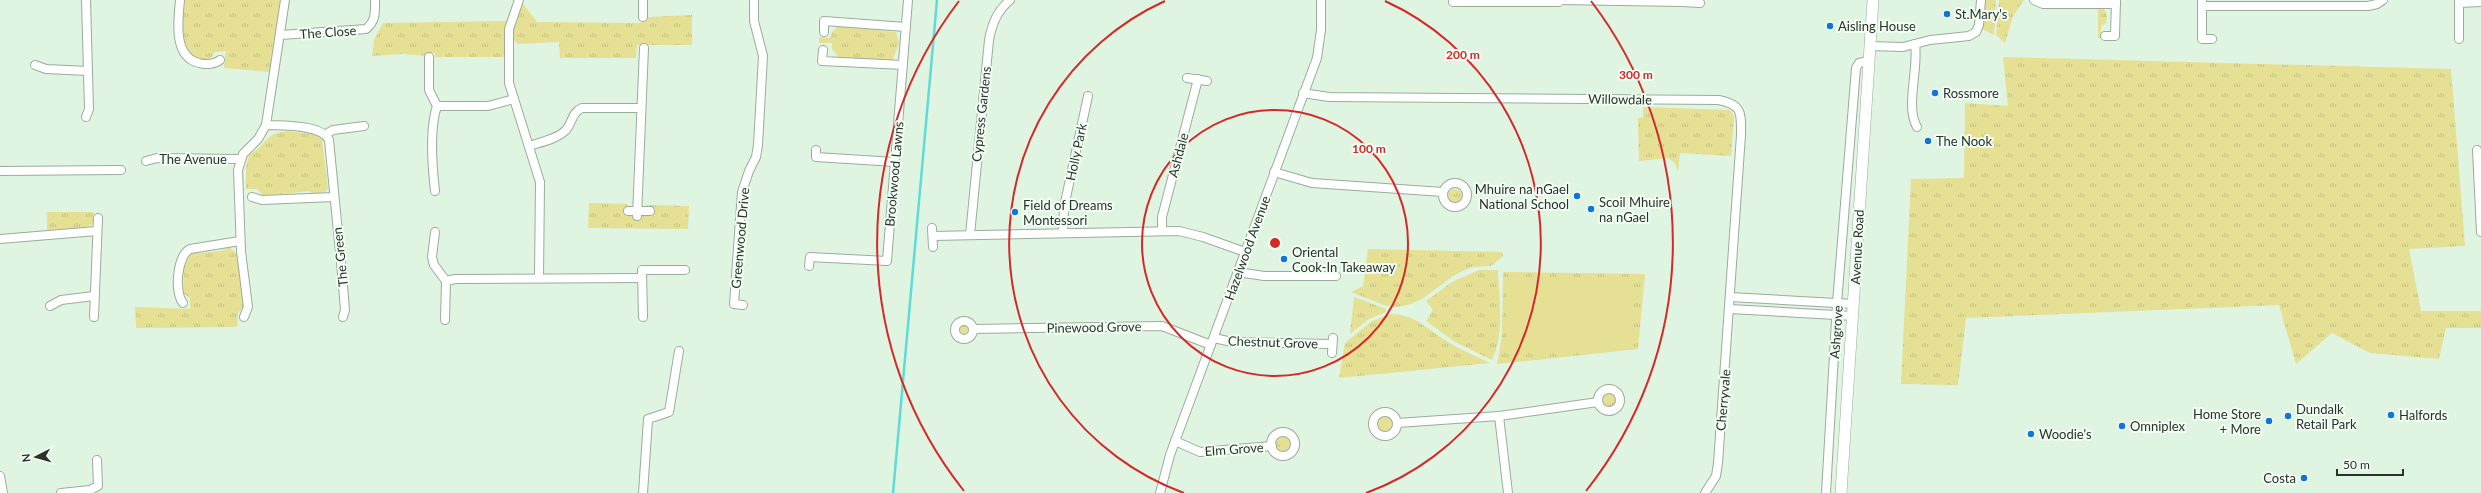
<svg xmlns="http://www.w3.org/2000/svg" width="2481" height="493" font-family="Lato,sans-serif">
	<defs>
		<pattern id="grass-tufts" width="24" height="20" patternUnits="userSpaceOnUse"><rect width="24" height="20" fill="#e5e093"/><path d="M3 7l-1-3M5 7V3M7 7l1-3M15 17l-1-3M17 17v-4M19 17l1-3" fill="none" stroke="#c5c17f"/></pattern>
	</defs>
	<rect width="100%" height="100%" fill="#dff4e1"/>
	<g fill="url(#grass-tufts)">
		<path d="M 185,0 L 281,0 L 269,72 L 224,68 L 226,51 L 215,52 L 210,59 C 200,61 195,58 186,52 L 182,21 Z"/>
		<polygon points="1984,0 1996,0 1994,35 1982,29"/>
		<polygon points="1999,0 2024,0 2013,16 2005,43 1996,35"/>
		<polygon points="523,4 537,22 640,23 648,17 692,15 692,45 637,45 636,58 560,58 559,42 518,44 513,39 514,26"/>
		<polygon points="2098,7 2104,9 2107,16 2106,23 2101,26 2101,38 2098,38"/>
		<polygon points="506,21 505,57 435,57 435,53 426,53 426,56 404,54 372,56 374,40 383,23"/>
		<polygon points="838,26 896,32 899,43 893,59 890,60 837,57 837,55 832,49 832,43 819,43 819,37 830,38 832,32"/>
		<polygon points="2003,57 2451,69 2465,246 2409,249 2421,311 2481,311 2481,328 2446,328 2439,359 2370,353 2332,333 2296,364 2279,305 1966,318 1958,385 1901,384 1911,179 1964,178 1965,103 2008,106"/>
		<polygon points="1643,107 1730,110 1734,116 1731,156 1680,153 1678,172 1675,163 1668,158 1639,161 1638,118 1643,117"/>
		<path d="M 286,131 L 314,134 L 322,139 L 328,189 L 325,192 L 313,194 L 309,191 L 263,196 L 257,189 L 246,189 L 246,167 L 249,155 C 267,145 263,135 286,131 Z"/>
		<circle cx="1455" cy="196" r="7"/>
		<polygon points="589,203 627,204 627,216 646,216 647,205 689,206 688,229 588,228"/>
		<polygon points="47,212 94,212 93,223 88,227 47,230"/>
		<polygon points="229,247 239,256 244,308 238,312 237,327 136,328 135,307 190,309 190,298 183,293 184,267 190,254 198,251 200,253 220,251"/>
		<polygon points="1368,249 1502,252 1503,256 1491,266 1472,267 1456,274 1422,299 1408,305 1396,307 1384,305 1351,292 1363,286"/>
		<path d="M 1479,270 L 1498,270 C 1499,298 1505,333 1492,360 L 1455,342 L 1426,321 L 1433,310 L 1426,301 L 1452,282 Z"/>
		<polygon points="1503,272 1645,274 1638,349 1497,364 1502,335"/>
		<polygon points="1354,297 1386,309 1386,312 1369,319 1350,334"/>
		<path d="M 1390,314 C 1415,314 1428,330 1448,342 C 1461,350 1476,356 1490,363 L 1339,378 L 1345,343 L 1372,321 Z"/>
		<circle cx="964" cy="330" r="5.5"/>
		<circle cx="1609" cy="400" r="7"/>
		<circle cx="1385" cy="424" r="7"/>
		<circle cx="1283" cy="444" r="7"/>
	</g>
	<polygon fill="#e5e093" points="1628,279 1628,347 1507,348 1507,280"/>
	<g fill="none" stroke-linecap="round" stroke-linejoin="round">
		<polyline stroke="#5edcd7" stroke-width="2.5" points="893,493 937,0"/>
		<defs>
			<g id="street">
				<path d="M 180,0 C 178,21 173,57 199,63 C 206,65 215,64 220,60"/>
				<polyline points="519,0 509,29 509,83 540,182 539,278"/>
				<polyline points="1559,0 1682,2"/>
				<polyline points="1682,0 1682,2 1700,3"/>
				<polyline points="2034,0 2043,4 2116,4"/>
				<polyline points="2202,0 2202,39 2212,39"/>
				<polyline points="2459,0 2459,39"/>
				<polyline points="1453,2 1559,2"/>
				<polyline points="2459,3 2481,2"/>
				<polyline points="2202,6 2368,6 2377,4 2383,0"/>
				<polyline points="643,17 643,0"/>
				<polyline points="824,32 824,21 906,27"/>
				<path d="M 281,35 L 366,29 C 376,21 375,12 375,0"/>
				<polyline points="2105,36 2115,36 2116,0"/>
				<path d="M 1915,44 C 1919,68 1905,107 1917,127"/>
				<polyline points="1869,46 1903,47 1930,40 1969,36 1976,32 1979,25 1981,0"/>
				<polyline points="823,50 822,61 903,65"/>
				<polyline points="429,57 429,90 437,106 488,106 514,99"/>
				<polyline points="35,65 46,69 88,71"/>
				<polyline points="1187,78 1207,81"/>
				<path d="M 1303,93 L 1329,97 L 1719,100 C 1743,105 1741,113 1741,135 L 1718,463 L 1716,476 L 1705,493"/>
				<polyline points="86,117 89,109 86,0"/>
				<path d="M 266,125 C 283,126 321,124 329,140 L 342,273 L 345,310 L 343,317"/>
				<polyline points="326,134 333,130 364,126"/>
				<path d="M 529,146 C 541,142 557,139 566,130 C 573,122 571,113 582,108 L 640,108"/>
				<polyline points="816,150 816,157 895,162"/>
				<polyline points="2477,150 2481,232"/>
				<polyline points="146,161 157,158 240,159"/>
				<polyline points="0,171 121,170"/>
				<polyline points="1274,172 1312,183 1443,192"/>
				<circle cx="1455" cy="195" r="12"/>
				<path d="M 435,191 C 432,165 429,130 437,106"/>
				<polyline points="252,197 262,200 334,197"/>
				<polyline points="628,211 650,211"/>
				<polyline points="637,216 644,48"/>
				<polyline points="932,228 933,247"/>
				<polyline points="1162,230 1162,217 1198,79"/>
				<polyline points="435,232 432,257 434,265 446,281 445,320"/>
				<polyline points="1063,232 1064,207 1088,96"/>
				<path d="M 970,235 L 989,40 C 992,24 997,11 1010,0"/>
				<polyline points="933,236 1179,231 1203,237 1245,252"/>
				<polyline points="0,239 97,231"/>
				<polyline points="809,266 810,257 887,261 908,0"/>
				<polyline points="1238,272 1264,276 1336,276"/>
				<polyline points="446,281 455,279 642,278"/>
				<polyline points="1730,297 1854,304"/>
				<path d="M 183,303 C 174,292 177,256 190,249 L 240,241"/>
				<polyline points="743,305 734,304 742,192 749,171 756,157 758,145 763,56 754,21 754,0"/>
				<polyline points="50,306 61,300 94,296"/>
				<polyline points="1730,309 1853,316"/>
				<polyline points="94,317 98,218"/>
				<polyline points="244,317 248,307 241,251 238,170 243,154 258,139 266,125 285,0"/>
				<polyline points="643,317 642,270 685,270"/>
				<circle cx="964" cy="330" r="9"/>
				<polyline points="973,329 1162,326 1211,345"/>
				<polyline points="1214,338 1232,342 1332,344"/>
				<polyline points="1332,353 1333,338"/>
				<circle cx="1609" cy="400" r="11"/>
				<circle cx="1385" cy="424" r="12"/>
				<polyline points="1499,416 1598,402"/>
				<polyline points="1397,423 1499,416 1508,493"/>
				<circle cx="1283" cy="444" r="12"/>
				<polyline points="1175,441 1200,452 1272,446"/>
				<polyline points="0,476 3,493"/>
				<polyline points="61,493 90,490 98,486 97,460"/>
				<polyline points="643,493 648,419 669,412 679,351"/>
				<polyline points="1160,493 1170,455 1317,58 1321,30 1321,0"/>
				<polyline points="1826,493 1837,303 1856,68 1859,63 1868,61"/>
			</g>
			<polyline id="secondary" points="1841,493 1873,0"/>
		</defs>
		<use href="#street" stroke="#9aad9c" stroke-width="10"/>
		<use href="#secondary" stroke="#9aad9c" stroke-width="12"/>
		<use href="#street" stroke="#fff" stroke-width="8"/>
		<use href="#secondary" stroke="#fff" stroke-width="11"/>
	</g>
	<g fill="none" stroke="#d62828" stroke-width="2">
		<circle cx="1275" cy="243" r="133"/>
		<path d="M1184 493A266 266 0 0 1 1165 1M1385 1A266 266 0 0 1 1366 493"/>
		<path d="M964 491A398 398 0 0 1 959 1M1591 1A398 398 0 0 1 1586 491"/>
	</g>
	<g fill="#1074dd" stroke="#f2fef3" stroke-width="1.5">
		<circle cx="1947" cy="14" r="4"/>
		<circle cx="1830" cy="26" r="4"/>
		<circle cx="1935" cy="93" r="4"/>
		<circle cx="1928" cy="141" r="4"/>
		<circle cx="1577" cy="196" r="4"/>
		<circle cx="1591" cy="209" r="4"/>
		<circle cx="1015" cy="212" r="4"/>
		<circle cx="1284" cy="259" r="4"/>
		<circle cx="2391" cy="415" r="4"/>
		<circle cx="2288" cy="416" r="4"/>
		<circle cx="2269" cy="421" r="4"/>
		<circle cx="2122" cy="426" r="4"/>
		<circle cx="2031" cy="434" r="4"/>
		<circle cx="2304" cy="478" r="4"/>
	</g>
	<g text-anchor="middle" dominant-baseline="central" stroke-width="4" stroke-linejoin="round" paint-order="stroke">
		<g font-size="13" fill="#2a322b" stroke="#f2fef3" text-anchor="start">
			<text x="1955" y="14">St.Mary's</text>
			<text x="1838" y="26">Aisling House</text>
			<text x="1943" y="93">Rossmore</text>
			<text x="1936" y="141">The Nook</text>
			<text x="1569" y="189" text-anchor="end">Mhuire na nGael<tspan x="1569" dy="15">National School</tspan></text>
			<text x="1599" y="202">Scoil Mhuire<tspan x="1599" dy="15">na nGael</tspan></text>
			<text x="1023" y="205">Field of Dreams<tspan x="1023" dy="15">Montessori</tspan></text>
			<text x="1292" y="252">Oriental<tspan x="1292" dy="15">Cook-In Takeaway</tspan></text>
			<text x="2296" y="409">Dundalk<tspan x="2296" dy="15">Retail Park</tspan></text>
			<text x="2261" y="414" text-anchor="end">Home Store<tspan x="2261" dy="15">+ More</tspan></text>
			<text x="2399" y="415">Halfords</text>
			<text x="2130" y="426">Omniplex</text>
			<text x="2039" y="434">Woodie's</text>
			<text x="2296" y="478" text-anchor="end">Costa</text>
		</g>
		<g font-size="13" fill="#2a322b" stroke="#f2fef3">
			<text transform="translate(328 32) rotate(-4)">The Close</text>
			<text transform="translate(1620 99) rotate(1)">Willowdale</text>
			<text transform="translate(981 114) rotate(-84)">Cypress Gardens</text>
			<text transform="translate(1076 152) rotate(-78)">Holly Park</text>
			<text transform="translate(1178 155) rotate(-75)">Ashdale</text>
			<text x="193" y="159">The Avenue</text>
			<text transform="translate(894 174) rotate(-85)">Brookwood Lawns</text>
			<text transform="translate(740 238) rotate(-85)">Greenwood Drive</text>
			<text transform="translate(1857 247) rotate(-87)">Avenue Road</text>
			<text transform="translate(1247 248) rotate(-70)">Hazelwood Avenue</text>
			<text transform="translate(340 257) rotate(-96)">The Green</text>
			<text transform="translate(1094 327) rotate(-1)">Pinewood Grove</text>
			<text transform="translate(1836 332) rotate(-86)">Ashgrove</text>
			<text transform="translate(1273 342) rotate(2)">Chestnut Grove</text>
			<text transform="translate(1723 400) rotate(-85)">Cherryvale</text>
			<text transform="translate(1234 449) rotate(-4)">Elm Grove</text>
		</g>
	</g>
	<circle cx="1275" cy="243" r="6" fill="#d62828" stroke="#f2fef3" stroke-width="2"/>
	<g font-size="12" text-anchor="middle" font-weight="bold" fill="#d62828" stroke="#f2fef3" stroke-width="4" stroke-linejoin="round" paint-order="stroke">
		<text x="1463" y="59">200 m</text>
		<text x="1636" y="79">300 m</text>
		<text x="1369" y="153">100 m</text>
	</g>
	<g transform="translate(36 457) rotate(264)" stroke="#f2fef3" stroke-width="3" paint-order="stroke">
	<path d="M0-3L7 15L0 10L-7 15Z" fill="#2a322b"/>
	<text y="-6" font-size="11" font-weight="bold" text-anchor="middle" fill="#2a322b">N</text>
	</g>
	<path d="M2337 469v6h66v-6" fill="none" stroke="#2a322b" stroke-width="2"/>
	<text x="2343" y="469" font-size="12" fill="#2a322b" stroke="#f2fef3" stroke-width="3" paint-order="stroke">50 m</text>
</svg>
